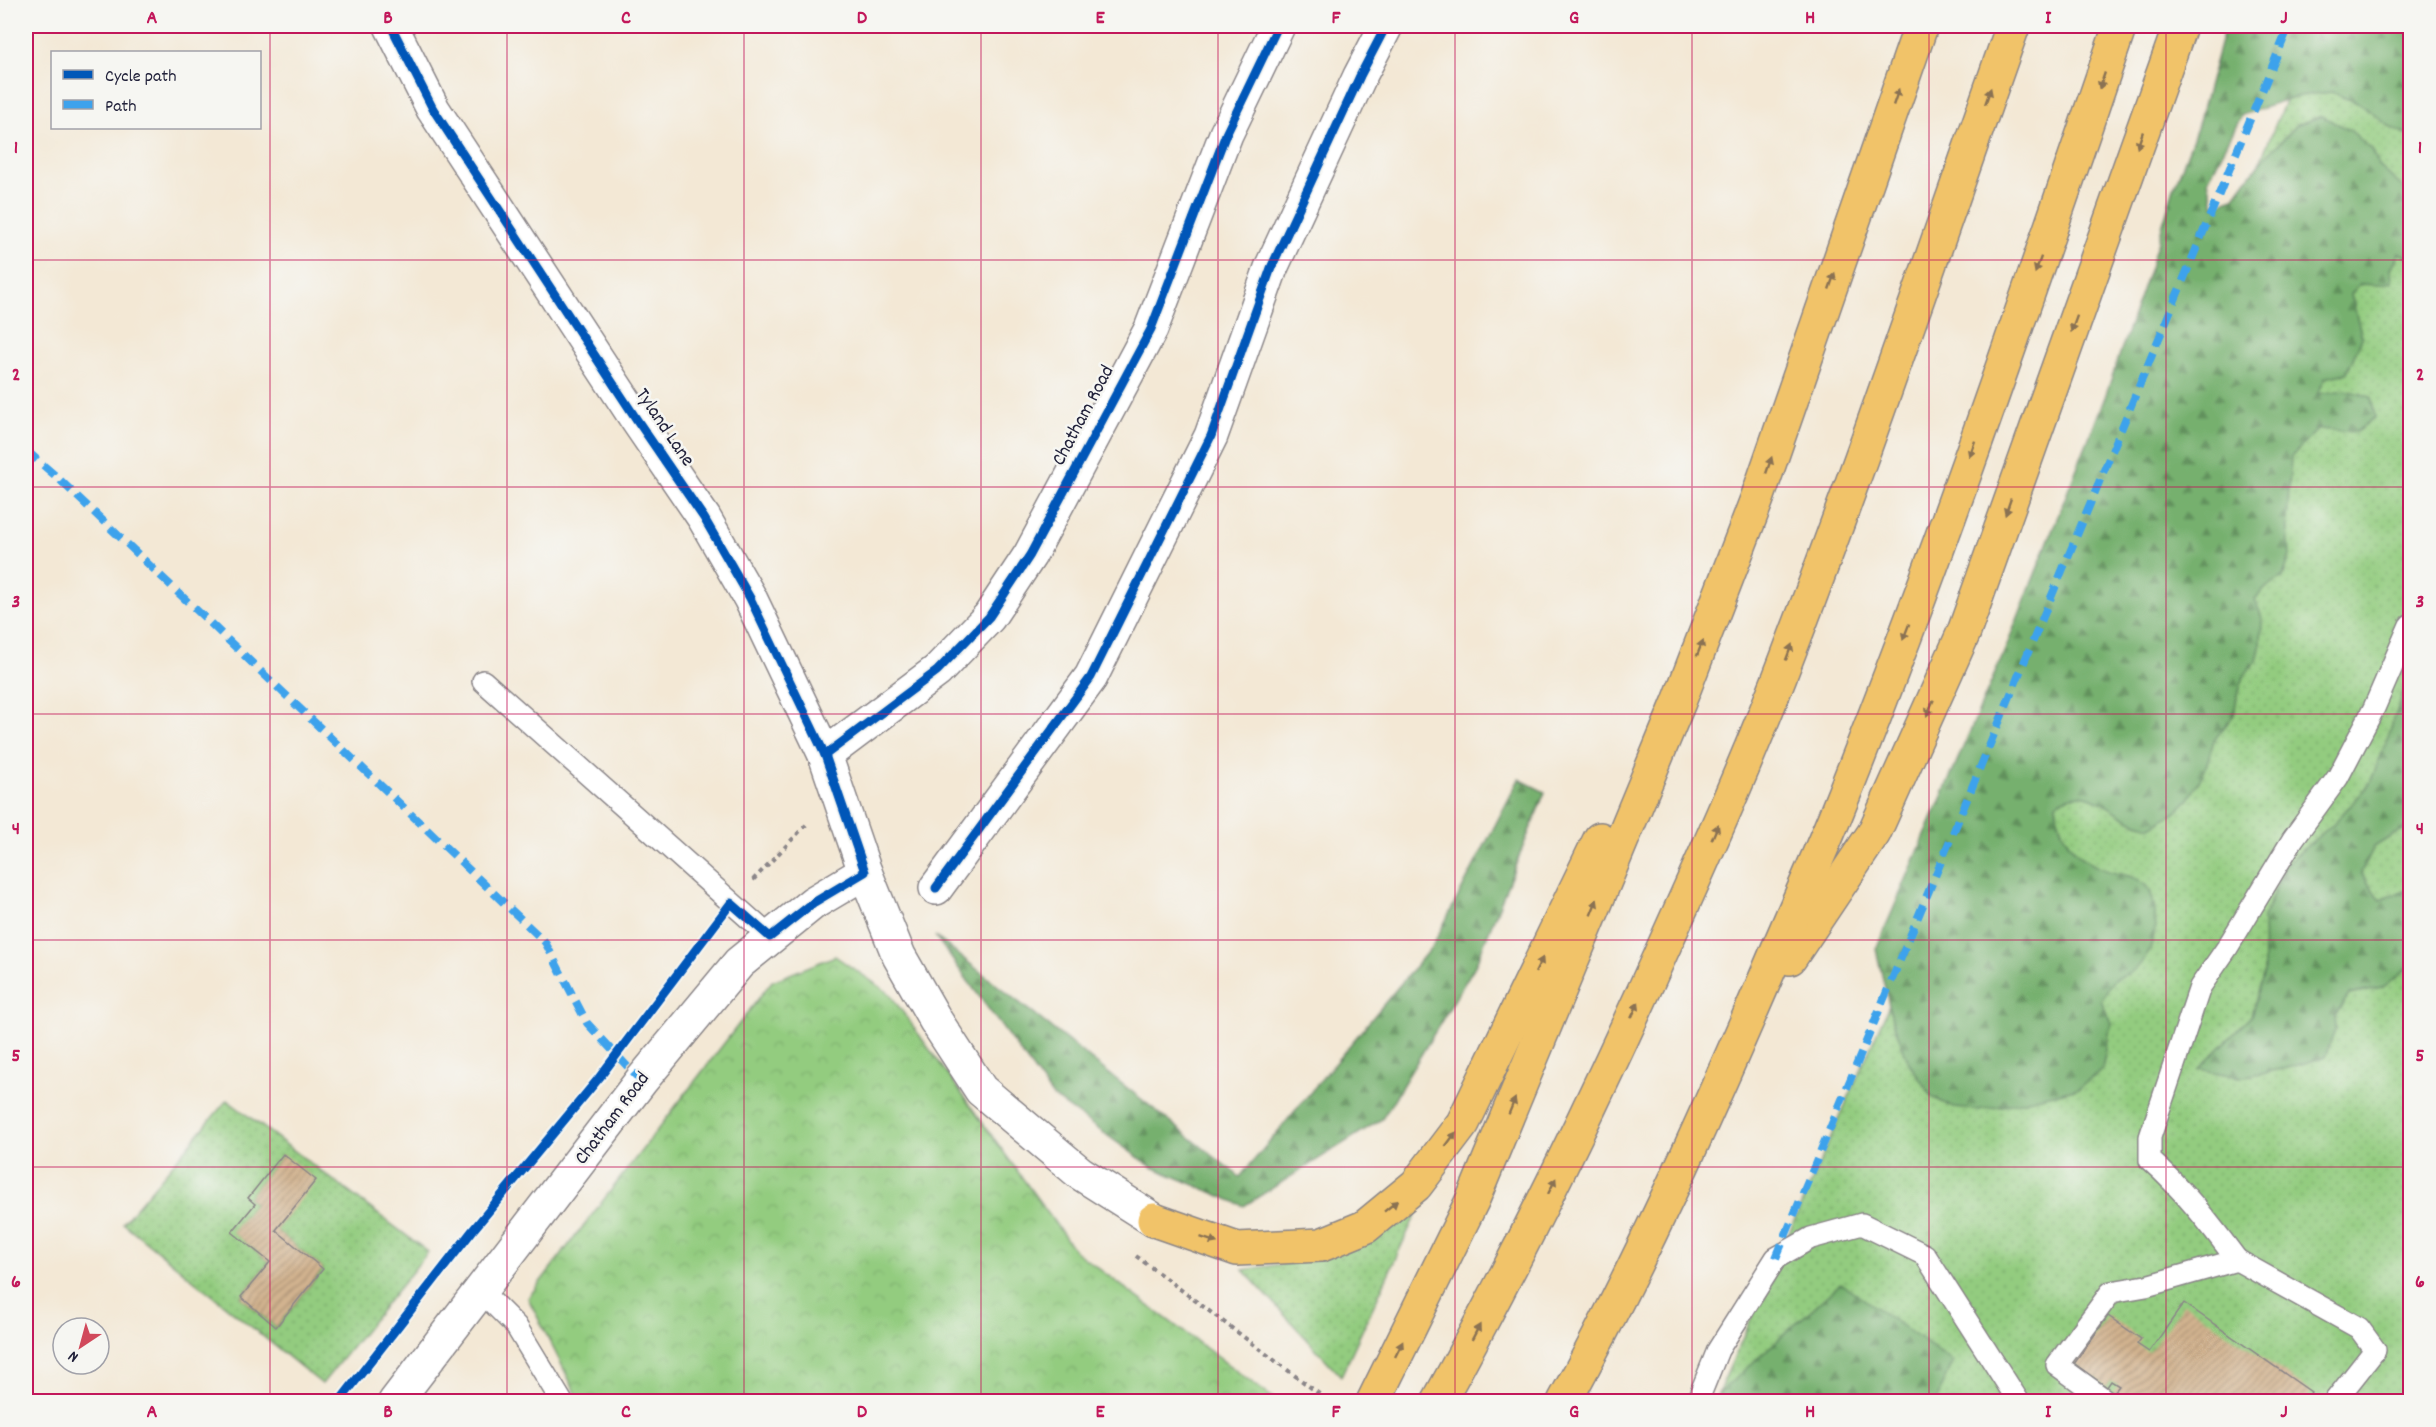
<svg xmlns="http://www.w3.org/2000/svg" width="2436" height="1427" font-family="Dekko,sans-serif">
	<defs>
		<pattern id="grass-dots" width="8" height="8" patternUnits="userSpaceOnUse" patternTransform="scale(1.5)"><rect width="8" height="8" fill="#93cc7f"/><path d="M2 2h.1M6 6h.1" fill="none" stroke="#7eaf6f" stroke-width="1.8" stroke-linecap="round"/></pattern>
		<pattern id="forest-firs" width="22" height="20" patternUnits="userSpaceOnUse" patternTransform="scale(1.5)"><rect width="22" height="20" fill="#76b06e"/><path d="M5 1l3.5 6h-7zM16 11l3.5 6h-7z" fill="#608f5c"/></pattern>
		<pattern id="park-crowns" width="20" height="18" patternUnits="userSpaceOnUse" patternTransform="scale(1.5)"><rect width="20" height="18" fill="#93cc7f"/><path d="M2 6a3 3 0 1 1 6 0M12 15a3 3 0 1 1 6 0" fill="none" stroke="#7eaf6f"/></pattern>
		<pattern id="building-hatch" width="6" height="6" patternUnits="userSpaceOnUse" patternTransform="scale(1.5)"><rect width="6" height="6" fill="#d2b38f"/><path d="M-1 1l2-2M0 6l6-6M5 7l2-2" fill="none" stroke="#aa9176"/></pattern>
	</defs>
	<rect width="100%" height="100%" fill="#f6f6f2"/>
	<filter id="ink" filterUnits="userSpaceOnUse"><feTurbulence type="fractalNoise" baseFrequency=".0167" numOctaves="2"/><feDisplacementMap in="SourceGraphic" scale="12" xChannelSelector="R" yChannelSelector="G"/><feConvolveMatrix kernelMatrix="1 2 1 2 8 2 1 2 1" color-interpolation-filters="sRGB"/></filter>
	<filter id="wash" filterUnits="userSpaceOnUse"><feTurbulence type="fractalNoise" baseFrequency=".008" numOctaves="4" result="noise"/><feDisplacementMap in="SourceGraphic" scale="24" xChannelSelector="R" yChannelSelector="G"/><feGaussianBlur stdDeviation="1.35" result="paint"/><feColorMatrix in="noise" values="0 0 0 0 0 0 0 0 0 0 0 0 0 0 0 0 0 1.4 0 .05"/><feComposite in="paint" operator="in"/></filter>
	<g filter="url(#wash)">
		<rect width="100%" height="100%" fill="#f3e8d5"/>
		<g fill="url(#grass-dots)" stroke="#5a775d" stroke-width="1.5" fill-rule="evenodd">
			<polygon points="2316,26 2410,26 2410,1401 1718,1402 1718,1394 2260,162"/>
			<path d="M 227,1100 L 428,1252 L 322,1384 L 123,1223 ZM 283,1155 L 276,1230 L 323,1269 L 276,1327 L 241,1297 L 270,1262 L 233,1232 L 255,1204 L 248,1198 Z"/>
			<polygon points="1424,1197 1341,1376 1243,1270 1328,1257"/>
		</g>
		<g fill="url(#forest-firs)" stroke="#4c6954" stroke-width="1.5">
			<path d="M 2225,26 L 2410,26 L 2410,136 L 2393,129 L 2360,104 L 2331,92 L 2300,96 L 2242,115 L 2208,180 L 2214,205 L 2234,198 L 2260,162 L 2298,124 L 2322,116 L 2350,130 L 2372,150 L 2379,166 L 2410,194 L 2410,258 L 2399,253 L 2391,269 L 2392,282 L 2377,285 L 2360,284 L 2351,294 L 2362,337 L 2347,373 L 2325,378 L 2318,394 L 2346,390 L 2371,397 L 2375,417 L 2356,432 L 2318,429 L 2291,457 L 2287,519 L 2290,556 L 2283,577 L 2267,587 L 2255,599 L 2262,618 L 2261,643 L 2257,661 L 2245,674 L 2237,697 L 2234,715 L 2214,740 L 2205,770 L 2189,799 L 2175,813 L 2151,827 C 2146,825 2139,824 2133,821 C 2107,809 2086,782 2056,803 C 2058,837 2076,860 2108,871 C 2121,875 2136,875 2146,886 C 2159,900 2157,941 2146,956 C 2143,962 2136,969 2130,973 C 2126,976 2118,977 2114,980 C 2109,985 2105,994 2101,1000 L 2111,1023 L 2102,1070 L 2079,1088 L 1998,1107 L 1978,1110 L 1953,1108 L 1932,1097 L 1909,1063 L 1892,1019 L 1876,949 L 2005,650 L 2105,397 L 2150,267 L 2174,188 L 2197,128 Z"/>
			<polygon points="2410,672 2410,825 2374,847 2361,873 2380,900 2410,889 2410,966 2382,988 2349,995 2335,1015 2336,1028 2325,1057 2288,1068 2240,1077 2199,1069 2251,1016 2264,972 2263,918 2287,863 2332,825 2369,785 2385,746"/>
			<polygon points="1519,779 1545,792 1475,966 1382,1119 1244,1206 1152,1167 1053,1097 935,936 1240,1177 1433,945"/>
			<polygon points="1841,1283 1953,1362 1936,1401 1718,1401 1718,1394"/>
		</g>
		<polygon fill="url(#park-crowns)" stroke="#5a775d" stroke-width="1.5" points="835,956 889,993 1075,1251 1277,1401 580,1401 528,1298 772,981"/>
		<g id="blocks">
			<g fill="url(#building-hatch)">
				<polygon points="283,1154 316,1180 276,1230 323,1269 276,1327 241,1297 270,1262 232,1232 255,1204 248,1198"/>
				<polygon points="2184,1303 2311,1392 2305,1402 2127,1402 2114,1392 2119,1386 2111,1381 2107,1387 2074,1364 2108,1316 2141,1339 2137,1344 2149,1352"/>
			</g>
		</g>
	</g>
	<g filter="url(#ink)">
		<use href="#blocks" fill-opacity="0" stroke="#8a8588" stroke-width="1.5"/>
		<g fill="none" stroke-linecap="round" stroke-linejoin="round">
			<defs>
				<g id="service">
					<polyline points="483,681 770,937"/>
					<path d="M 2237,1260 C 2210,1224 2184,1190 2150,1160 L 2150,1137 L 2200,987 L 2227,948 L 2293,839 L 2338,777 L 2374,708 L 2410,625"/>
					<polyline points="480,1290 516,1326 562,1402"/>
					<polyline points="1697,1402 1718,1350 1776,1258 1811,1238 1862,1224 1925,1255 2019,1402"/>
					<polyline points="2108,1402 2057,1365 2111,1292 2146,1286 2237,1260 2359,1328 2375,1350 2334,1402"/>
				</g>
				<g id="minor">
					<polyline points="391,26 433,109 637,420 704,518 750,598 825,755 865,872 899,956 936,1021 981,1090 1080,1173 1154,1220"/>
					<polyline points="825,755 937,671 989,617 1030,555 1151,329 1226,134 1278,26"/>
					<polyline points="936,888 1091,677 1211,436 1271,268 1360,76 1386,26"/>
					<polyline points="395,1402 641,1081 739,963 813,903 865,872"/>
				</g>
				<g id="trunk">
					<polyline points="1790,958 1874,833 1964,632 2180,26"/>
					<polyline points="1154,1220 1237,1249 1321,1245 1365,1227 1416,1185 1463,1123 1600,839"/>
					<polyline points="1373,1402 1473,1199 1679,702 1757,499 1921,26"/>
					<path d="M 1438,1402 C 1521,1253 1595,1100 1665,944 C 1708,849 1751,753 1788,655 C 1868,447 1939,235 2013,26"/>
					<path d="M 1564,1402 C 1638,1267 1702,1125 1763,984 C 1786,929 1811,874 1834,819 C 1939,559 2029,291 2120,26"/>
				</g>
			</defs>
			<use href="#service" stroke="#8a8588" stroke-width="24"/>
			<use href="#minor" stroke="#8a8588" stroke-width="36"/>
			<use href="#trunk" stroke="#8a8588" stroke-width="36"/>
			<g stroke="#8a8588" stroke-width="4" stroke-dasharray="4.5 4.5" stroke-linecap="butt">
				<polyline points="753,880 808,823"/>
				<polyline points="1136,1256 1330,1402"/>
			</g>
			<use href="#service" stroke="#fff" stroke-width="21"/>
			<use href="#minor" stroke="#fff" stroke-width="33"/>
			<use href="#trunk" stroke="#f1c369" stroke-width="33"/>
			<g stroke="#3ea2ec" stroke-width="8" stroke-dasharray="15 8" stroke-linecap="butt">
				<polyline points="26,450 59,479 545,942 587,1023 641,1081"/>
				<polyline points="1776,1258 2289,26"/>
			</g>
			<defs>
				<g id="cycleway">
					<polyline points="825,755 937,671 989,617 1030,555 1151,329 1226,134 1278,26"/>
					<polyline points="936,888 1091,677 1211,436 1271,268 1360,76 1386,26"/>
					<polyline points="339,1402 473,1230 599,1078 731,903 770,937 813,903 865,872 825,755 750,598 704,518 637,420 433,109 391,26"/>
				</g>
			</defs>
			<use href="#cycleway" stroke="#f6f6f2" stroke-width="13"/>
			<use href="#cycleway" stroke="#0057b8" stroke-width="9"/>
		</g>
		<defs><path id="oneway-solid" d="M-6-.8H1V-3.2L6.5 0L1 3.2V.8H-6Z" transform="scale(1.5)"/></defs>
		<g fill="#8a7252">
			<use href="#oneway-solid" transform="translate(2102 81) rotate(109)"/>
			<use href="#oneway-solid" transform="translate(1988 96) rotate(-71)"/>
			<use href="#oneway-solid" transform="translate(1896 97) rotate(-71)"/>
			<use href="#oneway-solid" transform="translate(2140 140) rotate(109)"/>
			<use href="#oneway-solid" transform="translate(2038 265) rotate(110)"/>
			<use href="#oneway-solid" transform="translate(1832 281) rotate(-71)"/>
			<use href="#oneway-solid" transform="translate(2074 324) rotate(110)"/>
			<use href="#oneway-solid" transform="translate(1972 449) rotate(110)"/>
			<use href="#oneway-solid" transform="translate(1769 465) rotate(-71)"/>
			<use href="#oneway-solid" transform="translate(2008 507) rotate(109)"/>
			<use href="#oneway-solid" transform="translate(1906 632) rotate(111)"/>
			<use href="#oneway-solid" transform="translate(1700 648) rotate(-69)"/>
			<use href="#oneway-solid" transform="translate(1789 652) rotate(-69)"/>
			<use href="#oneway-solid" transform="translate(1930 708) rotate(114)"/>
			<use href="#oneway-solid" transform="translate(1715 832) rotate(-67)"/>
			<use href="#oneway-solid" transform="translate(1594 907) rotate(-68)"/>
			<use href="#oneway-solid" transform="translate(1539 965) rotate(-64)"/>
			<use href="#oneway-solid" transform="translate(1635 1010) rotate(-65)"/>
			<use href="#oneway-solid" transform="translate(1512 1106) rotate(-68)"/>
			<use href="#oneway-solid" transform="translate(1451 1139) rotate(-53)"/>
			<use href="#oneway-solid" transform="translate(1552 1186) rotate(-64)"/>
			<use href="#oneway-solid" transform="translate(1391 1206) rotate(-39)"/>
			<use href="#oneway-solid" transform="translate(1209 1240) rotate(19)"/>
			<use href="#oneway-solid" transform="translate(1476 1332) rotate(-62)"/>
			<use href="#oneway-solid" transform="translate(1399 1349) rotate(-64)"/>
		</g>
	</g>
	<path fill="none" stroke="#c2185b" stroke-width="1.5" stroke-opacity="0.55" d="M 270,26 L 270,1402M 507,26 L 507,1402M 744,26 L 744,1402M 981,26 L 981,1402M 1218,26 L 1218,1402M 1455,26 L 1455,1402M 1692,26 L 1692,1402M 1929,26 L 1929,1402M 2166,26 L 2166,1402M 26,260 L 2410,260M 26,487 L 2410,487M 26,714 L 2410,714M 26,940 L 2410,940M 26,1167 L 2410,1167"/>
	<g text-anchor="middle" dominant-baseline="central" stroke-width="5" stroke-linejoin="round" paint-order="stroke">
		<g font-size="20" fill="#22223b" stroke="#f6f6f2">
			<text transform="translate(1084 416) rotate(-62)">Chatham Road</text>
			<text transform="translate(664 428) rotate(56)">Tyland Lane</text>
			<text transform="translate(613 1119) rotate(-53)">Chatham Road</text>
		</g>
	</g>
	<rect width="2436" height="1427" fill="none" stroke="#f6f6f2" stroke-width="66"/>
	<rect x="51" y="51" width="210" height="78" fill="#f6f6f2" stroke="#a1a1a9" stroke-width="1.5"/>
	<rect x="63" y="70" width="30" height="9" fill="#0057b8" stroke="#a1a1a9" stroke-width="1.5"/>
	<text x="105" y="81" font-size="18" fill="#22223b">Cycle path</text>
	<rect x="63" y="100" width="30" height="9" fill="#3ea2ec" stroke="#a1a1a9" stroke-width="1.5"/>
	<text x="105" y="111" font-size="18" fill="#22223b">Path</text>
	<g transform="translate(81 1346) rotate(216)"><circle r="28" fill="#f6f6f2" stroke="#a1a1a9" stroke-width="1.5"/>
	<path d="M0-4.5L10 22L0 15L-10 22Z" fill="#d1495b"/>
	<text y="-9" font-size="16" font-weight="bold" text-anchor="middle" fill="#22223b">N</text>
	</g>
	<rect x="33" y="33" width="2370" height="1361" fill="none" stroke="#c2185b" stroke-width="2"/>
	<g font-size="20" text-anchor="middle" font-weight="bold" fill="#c2185b">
		<text x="152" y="23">A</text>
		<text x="388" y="23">B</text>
		<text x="626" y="23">C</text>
		<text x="862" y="23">D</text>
		<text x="1100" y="23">E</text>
		<text x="1336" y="23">F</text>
		<text x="1574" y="23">G</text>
		<text x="1810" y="23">H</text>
		<text x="2048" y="23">I</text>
		<text x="2284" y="23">J</text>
		<text x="16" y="153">1</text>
		<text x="2420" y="153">1</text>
		<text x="16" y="380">2</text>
		<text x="2420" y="380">2</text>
		<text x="16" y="607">3</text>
		<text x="2420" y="607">3</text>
		<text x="16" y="834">4</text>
		<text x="2420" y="834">4</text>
		<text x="16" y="1061">5</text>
		<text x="2420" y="1061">5</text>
		<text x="16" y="1287">6</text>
		<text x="2420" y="1287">6</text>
		<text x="152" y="1417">A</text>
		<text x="388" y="1417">B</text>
		<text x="626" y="1417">C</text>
		<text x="862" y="1417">D</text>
		<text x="1100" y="1417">E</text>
		<text x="1336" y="1417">F</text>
		<text x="1574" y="1417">G</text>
		<text x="1810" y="1417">H</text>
		<text x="2048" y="1417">I</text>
		<text x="2284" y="1417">J</text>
	</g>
</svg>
